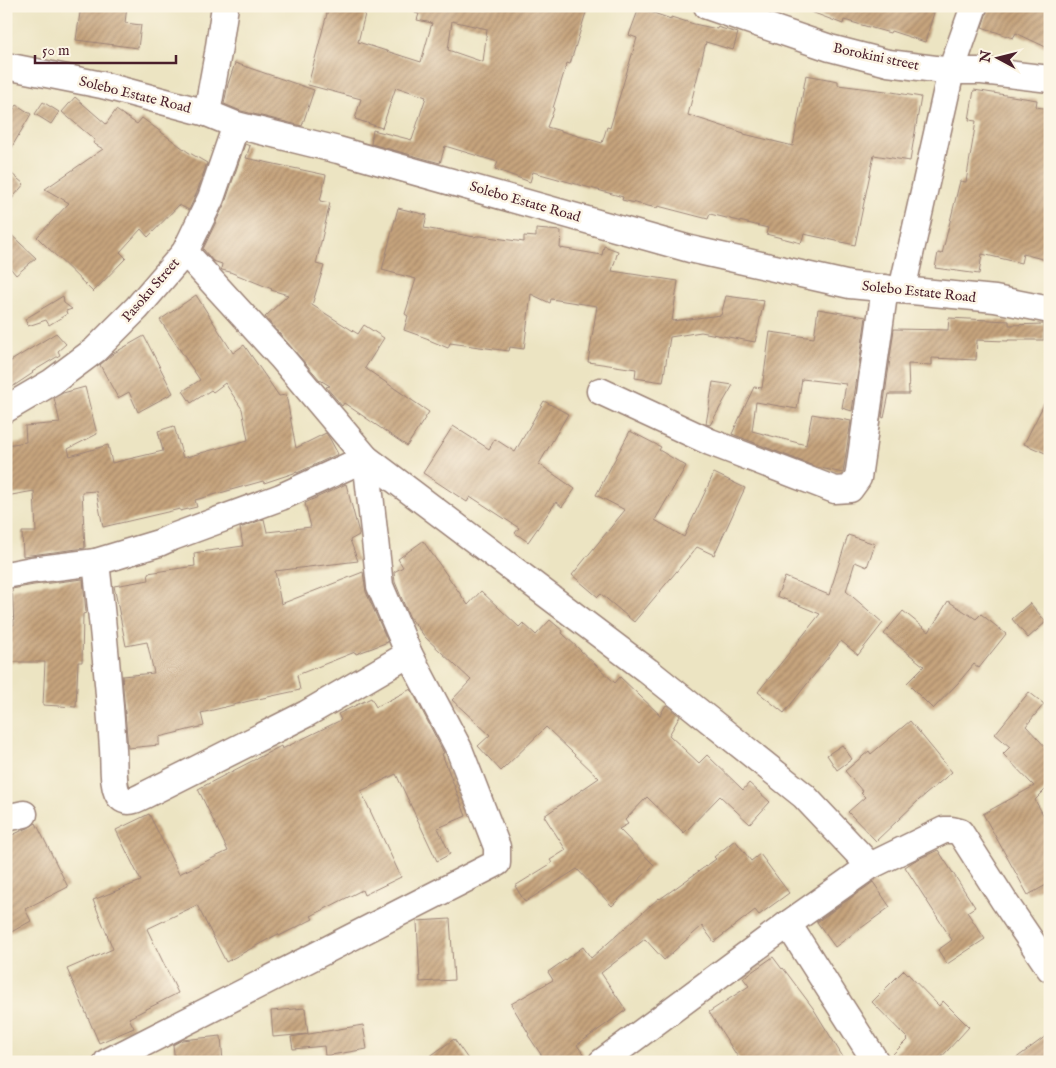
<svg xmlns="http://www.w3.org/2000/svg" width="1056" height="1068" font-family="'IM FELL English',serif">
	<defs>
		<pattern id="building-hatch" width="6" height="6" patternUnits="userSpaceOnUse" patternTransform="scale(1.25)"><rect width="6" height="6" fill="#c6a47d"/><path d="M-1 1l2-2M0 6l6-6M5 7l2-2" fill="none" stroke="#a38567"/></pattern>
	</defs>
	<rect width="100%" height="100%" fill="#fcf5e5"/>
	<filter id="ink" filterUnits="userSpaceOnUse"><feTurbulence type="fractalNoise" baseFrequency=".02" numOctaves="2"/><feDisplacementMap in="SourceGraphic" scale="10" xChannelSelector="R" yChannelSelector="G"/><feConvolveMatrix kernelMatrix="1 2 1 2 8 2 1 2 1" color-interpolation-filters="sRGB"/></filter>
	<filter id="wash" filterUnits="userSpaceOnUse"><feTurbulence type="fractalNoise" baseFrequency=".0096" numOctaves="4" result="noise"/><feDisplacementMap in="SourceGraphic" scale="20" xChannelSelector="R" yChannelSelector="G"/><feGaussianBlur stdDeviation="1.12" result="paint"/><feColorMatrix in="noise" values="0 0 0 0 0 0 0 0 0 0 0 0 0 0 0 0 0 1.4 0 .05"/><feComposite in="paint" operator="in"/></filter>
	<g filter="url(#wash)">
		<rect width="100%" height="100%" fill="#ece4c2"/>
		<g id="blocks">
			<g fill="url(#building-hatch)" fill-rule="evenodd">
				<polygon points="81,6 127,6 125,23 141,25 138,48 76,40"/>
				<path d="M 329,6 L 367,6 L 358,42 L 421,62 L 432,23 L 417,20 L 419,14 L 415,13 L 415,6 L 588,6 L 570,64 L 567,63 L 553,108 L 554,109 L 547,127 L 602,143 L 607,127 L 610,128 L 637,38 L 629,35 L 639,8 L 671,19 L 671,17 L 694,24 L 717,29 L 717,27 L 738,33 L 733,50 L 706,42 L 688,115 L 744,133 L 744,134 L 793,146 L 806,75 L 838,81 L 838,85 L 886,91 L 921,97 L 910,161 L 874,155 L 855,245 L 804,234 L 801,243 L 766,234 L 768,228 L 710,214 L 708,219 L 658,206 L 657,208 L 622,200 L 623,197 L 533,172 L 530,182 L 495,169 L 498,162 L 445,146 L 440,163 L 371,144 L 373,130 L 412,140 L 426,97 L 396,87 L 382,128 L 355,119 L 361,99 L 308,85 ZM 452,21 L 487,29 L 483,62 L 448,50 Z"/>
				<polygon points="801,6 936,6 925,42 891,31 890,33 844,20 843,24 801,8"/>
				<polygon points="989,6 1050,6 1050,49 1016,33 1013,38 982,27"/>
				<polygon points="235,63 314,90 302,126 241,111 224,104 228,84"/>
				<polygon points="974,90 1037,100 1036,107 1050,109 1050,261 1023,254 1021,263 982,254 979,274 935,268 938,253 942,254 960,181 966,182 976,121 969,120"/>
				<polygon points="75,97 106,124 116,110 137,124 142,118 188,152 207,163 197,192 189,210 179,205 148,237 141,229 120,252 126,258 93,292 37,237 69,203 45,189 103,149 93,143 95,140 62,112"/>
				<polygon points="43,102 59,112 51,124 35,114"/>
				<polygon points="17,105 31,114 6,157 6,107 14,109"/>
				<polygon points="245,144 250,146 246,158 326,175 320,201 330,203 316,264 324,266 312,305 358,334 364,325 384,338 365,368 429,412 407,446 344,403 342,406 326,387 330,386 320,380 265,317 288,295 271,290 272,289 230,272 222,270 221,269 222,264 213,261 203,249 225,203"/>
				<polygon points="6,169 24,184 6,206"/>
				<polygon points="398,208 427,215 424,228 475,237 476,236 481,236 524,242 524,236 536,237 536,229 561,231 560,248 602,255 604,246 618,251 612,271 678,281 672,321 721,315 726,296 764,301 755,342 701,332 670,337 663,382 635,378 636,369 588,362 597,306 551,299 550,303 531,294 524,349 510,347 509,351 450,343 448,348 429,340 429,339 404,330 408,316 405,314 416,279 382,270"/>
				<polygon points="6,230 36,258 16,275 6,263"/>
				<polygon points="196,295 233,353 244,345 279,396 286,395 296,448 326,433 330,439 338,454 297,473 297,472 264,483 263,481 195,500 197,507 180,511 180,509 103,527 96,491 82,492 85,548 23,556 22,532 36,532 34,491 6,496 6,445 26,442 25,426 60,423 54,398 63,393 85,387 97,434 68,449 70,456 108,445 112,463 163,451 158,431 174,426 183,458 248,440 242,409 225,383 213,392 211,390 191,403 183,391 200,380 160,320"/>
				<polygon points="63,296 64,303 72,309 66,311 67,314 49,325 46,320 28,326 25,319"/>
				<polygon points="818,309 866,317 852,411 842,408 846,384 802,379 797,409 756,402 752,431 806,445 812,414 851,421 843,473 816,467 732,434 754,387 762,388 770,332 814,338"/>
				<polygon points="949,318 1009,321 1009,325 1044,324 1044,340 1008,340 1008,341 977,340 976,360 932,358 932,365 908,364 909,394 889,394 884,418 882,417 894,329 948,330"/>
				<polygon points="56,333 66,344 58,351 60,355 32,372 33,373 6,391 6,364"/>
				<polygon points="144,336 173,393 138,412 129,392 118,398 100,365 114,353"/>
				<polygon points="713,382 733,385 710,425 706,424"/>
				<polygon points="1050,392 1050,455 1024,444"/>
				<polygon points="544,401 568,414 539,464 575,489 562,507 556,502 528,542 515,533 519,528 473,498 473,499 470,497 467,502 423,473 453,426 489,449 495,439 515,452"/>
				<polygon points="630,431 661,447 659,450 686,466 655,520 684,537 714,473 745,488 714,555 697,547 634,622 601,594 598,597 572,575 625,510 596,495"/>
				<polygon points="346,484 359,533 359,535 350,540 358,561 275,571 281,604 363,572 366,592 388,642 356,654 355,652 297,675 300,690 249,701 201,713 204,726 159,737 159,745 128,748 122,676 154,673 147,642 126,646 114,586 149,580 148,573 195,566 194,553 243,546 240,528 264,519 267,532 311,527 305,503"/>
				<polygon points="848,535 875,544 867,567 855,562 846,591 883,623 858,655 841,641 784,713 758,692 820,614 777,596 785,577 829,595"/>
				<polygon points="423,541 468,605 481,591 519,627 523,623 536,635 550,620 563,631 562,633 615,683 620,677 660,715 666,705 680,716 669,735 699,763 707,755 743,790 749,783 770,802 750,824 720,796 684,833 647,797 625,820 628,824 619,829 654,865 612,906 577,869 525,902 515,886 552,863 550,860 566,850 544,816 599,778 546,727 501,771 478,746 490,735 452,700 471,680 425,637 409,616 395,582 394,572 403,567 398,559"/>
				<polygon points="83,579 86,613 83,614 82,662 78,662 76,707 43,705 45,662 11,662 11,625 14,625 12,589 34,585"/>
				<polygon points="948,601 976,619 981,614 1006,634 979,668 974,664 958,683 933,709 907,683 924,666 884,634 903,611 929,632"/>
				<polygon points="1030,603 1046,622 1028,638 1012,619"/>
				<polygon points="411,689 444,753 442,754 466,816 438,828 450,854 437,861 396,774 361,791 401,877 364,895 362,890 311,916 313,919 279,936 278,934 226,962 197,905 147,929 178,993 129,1018 134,1028 99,1043 67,969 113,949 93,900 141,881 116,830 149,814 179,874 228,851 198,789 281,746 282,749 341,720 338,714 371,698 376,707"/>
				<polygon points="1029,692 1044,704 1026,726 1050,752 1050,785 1035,800 1050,827 1050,883 1028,895 983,814 1034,786 1003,754 1010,747 995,734"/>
				<polygon points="910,721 952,772 919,800 876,841 848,812 865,797 861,793 863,792 845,771 869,751 871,754"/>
				<polygon points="842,745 852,759 837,770 827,755"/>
				<polygon points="36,823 68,887 25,909 31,921 6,935 6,838 23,830 28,828"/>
				<polygon points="735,840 751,861 760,854 789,893 759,915 755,910 714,942 702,926 664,960 645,939 601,973 626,1010 577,1045 584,1055 574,1062 546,1062 528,1035 529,1034 511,1004 553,980 548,972 583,947 591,958 659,898 660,899 716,859 714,857"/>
				<polygon points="938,850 975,907 967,912 985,939 947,964 938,950 952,940 905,867 914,861"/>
				<polygon points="873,882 890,907 835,947 817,922"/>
				<polygon points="450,919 454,980 420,982 417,921"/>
				<polygon points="773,957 782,969 783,968 813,1008 846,1062 741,1062 709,1012 749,986 743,978"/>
				<polygon points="904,970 939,1006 943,1001 969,1027 937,1062 902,1062 893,1054 908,1039 872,1002"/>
				<polygon points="305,1008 308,1034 273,1037 271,1011"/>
				<polygon points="363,1025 367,1049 325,1056 324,1046 293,1049 291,1037"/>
				<polygon points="1050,1033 1050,1062 1011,1062"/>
				<polygon points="221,1036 223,1062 175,1062 173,1045 182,1040"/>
				<polygon points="454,1039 470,1062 422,1062"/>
			</g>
		</g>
	</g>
	<g filter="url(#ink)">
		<use href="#blocks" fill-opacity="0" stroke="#9b8276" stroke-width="1"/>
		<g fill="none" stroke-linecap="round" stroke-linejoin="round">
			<defs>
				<g id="minor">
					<polyline points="707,6 830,48 888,63 951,71 982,71 1050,79"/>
					<polyline points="6,66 102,85 207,113 236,125 338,150 690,249 850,285 995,299 1050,310"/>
					<polyline points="207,113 218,53 225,6"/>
					<polyline points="185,252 281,357 366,458 648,671 804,796 870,866"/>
					<polyline points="902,290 951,71 974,6"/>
					<polyline points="600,391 710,442 835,490 850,489 858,478 885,288"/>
					<polyline points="6,409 52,382 95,350 137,308 185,252 211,198 236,125"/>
					<path d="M 96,562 C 103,625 109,687 113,749 C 114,761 112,790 120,797 C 128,805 137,799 145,795 L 306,714 L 409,654"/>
					<polyline points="6,575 32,570 96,562 159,543 170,538 281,497 366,458 380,586 409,654 459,749 497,847 497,863 107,1062"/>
					<polyline points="6,818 24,814"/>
					<polyline points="788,924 876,1062"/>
					<polyline points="602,1062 788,924 870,866 944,830 952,830 960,832 1004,901 1050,969"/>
				</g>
			</defs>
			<use href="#minor" stroke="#9b8276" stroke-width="29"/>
			<use href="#minor" stroke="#fff" stroke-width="26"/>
		</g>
	</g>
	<g text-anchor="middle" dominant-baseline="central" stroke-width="5" stroke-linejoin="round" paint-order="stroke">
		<g font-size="14" fill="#4a1f2b" stroke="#fcf5e5">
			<text transform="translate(876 57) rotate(12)">Borokini street</text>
			<text transform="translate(135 95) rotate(14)">Solebo Estate Road</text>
			<text transform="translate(525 202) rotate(16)">Solebo Estate Road</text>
			<text transform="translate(151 290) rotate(-49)">Pasoku Street</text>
			<text transform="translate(919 292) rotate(6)">Solebo Estate Road</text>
		</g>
	</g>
	<rect width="1056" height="1068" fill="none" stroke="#fcf5e5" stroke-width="25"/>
	<g transform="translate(998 58) rotate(277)" stroke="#fcf5e5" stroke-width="4" paint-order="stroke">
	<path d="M0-4L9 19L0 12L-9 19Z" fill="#4a1f2b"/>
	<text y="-8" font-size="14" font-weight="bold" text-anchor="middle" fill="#4a1f2b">N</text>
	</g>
	<path d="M35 55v8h141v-8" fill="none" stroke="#4a1f2b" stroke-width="2.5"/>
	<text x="42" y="55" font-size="15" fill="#4a1f2b" stroke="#fcf5e5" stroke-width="4" paint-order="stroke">50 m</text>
</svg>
